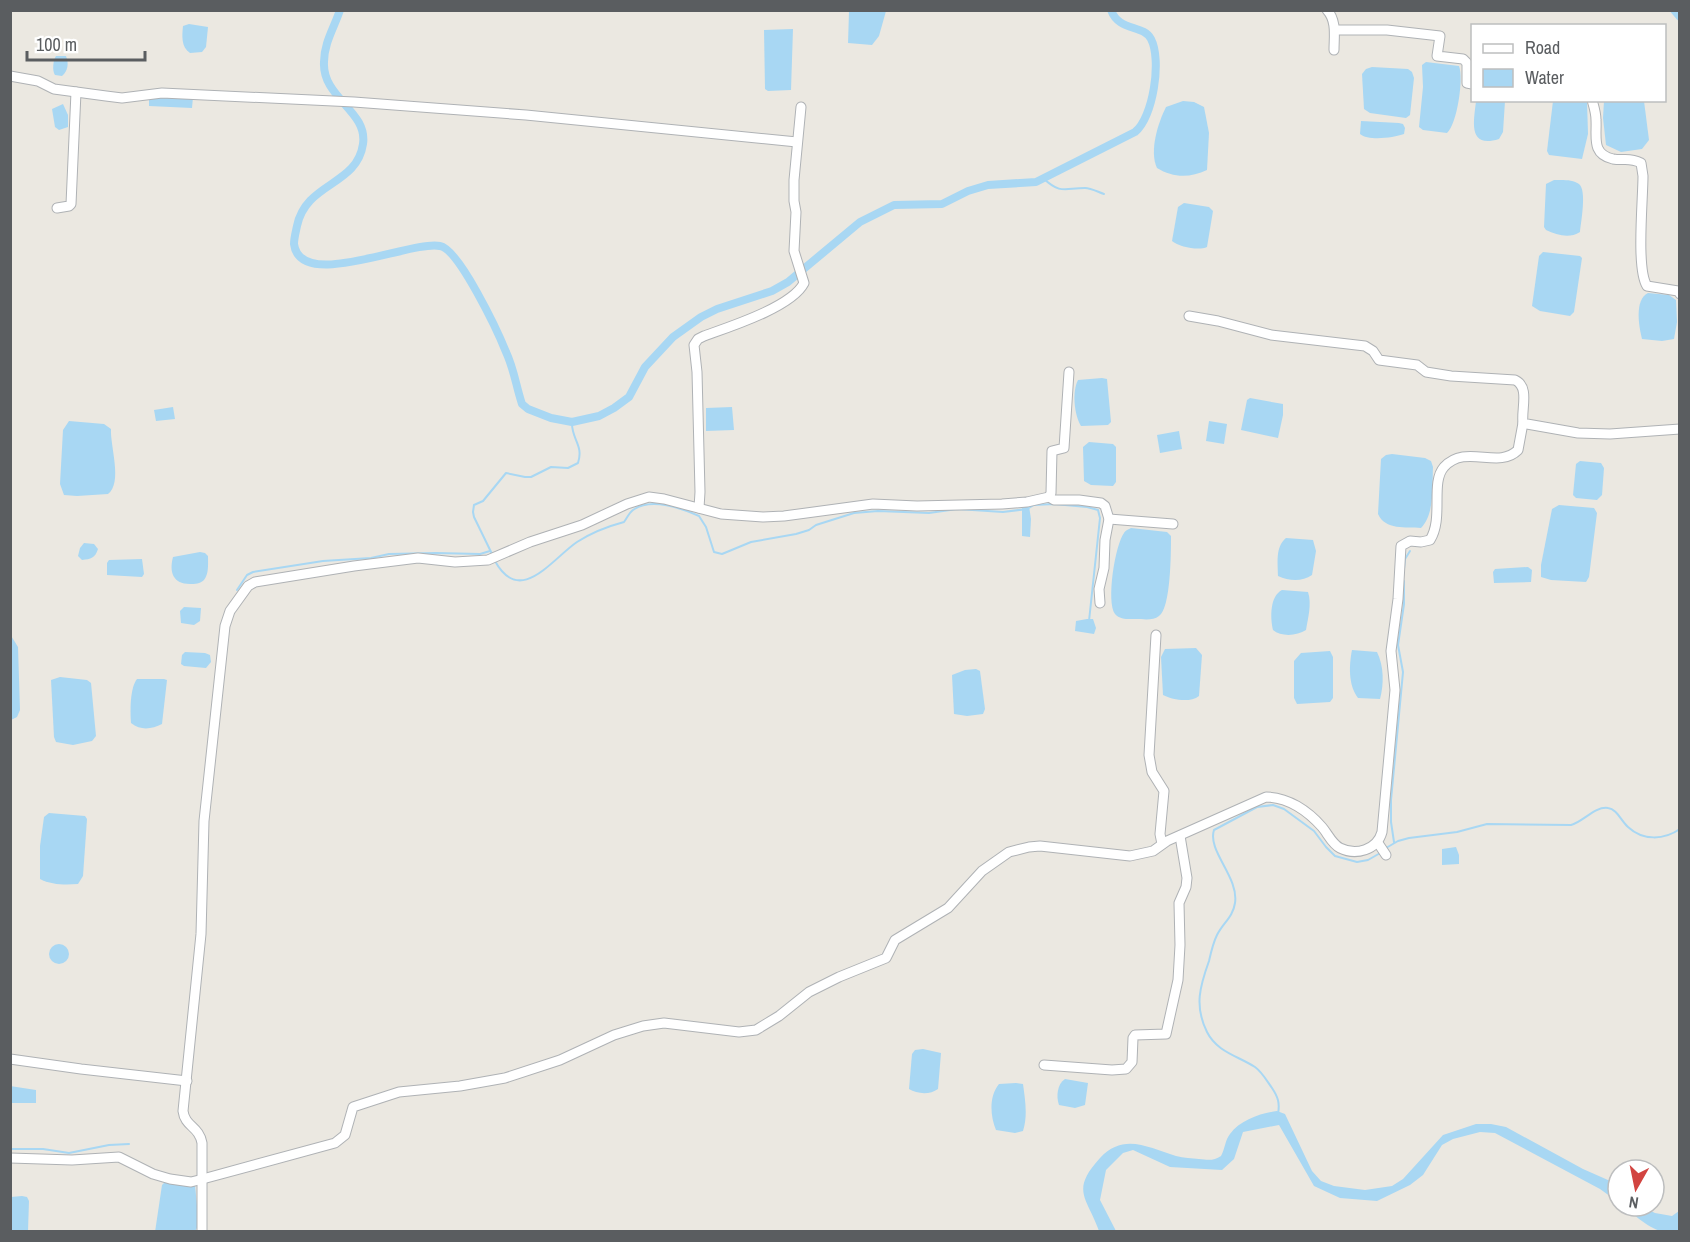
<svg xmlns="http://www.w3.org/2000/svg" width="1690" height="1242" font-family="'Archivo Narrow',sans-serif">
	<rect width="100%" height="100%" fill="#ebe8e1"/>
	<g fill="#a8d7f3">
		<polygon points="849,11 886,11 879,36 872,45 848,43"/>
		<path d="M 189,24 L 208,27 L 206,47 L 202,52 L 190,53 C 181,47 182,36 183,26 Z"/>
		<polygon points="793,29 791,90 768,91 765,89 764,30"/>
		<path d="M 56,56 L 66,56 C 69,63 68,71 62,76 L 55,75 C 52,71 53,60 56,56 Z"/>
		<path d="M 1426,62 L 1459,66 C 1464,78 1457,125 1447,133 L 1423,130 L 1419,127 L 1423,87 L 1422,65 Z"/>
		<polygon points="1372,67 1408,69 1412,72 1414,78 1410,115 1406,118 1370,113 1364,109 1362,74 1366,69"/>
		<polygon points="149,96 193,97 192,108 149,106"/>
		<path d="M 1183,101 L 1194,102 L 1204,107 L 1209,133 L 1207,170 C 1190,178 1173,178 1157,168 C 1149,151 1158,123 1166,107 Z"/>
		<path d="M 1476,101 L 1505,101 L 1503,132 L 1499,139 C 1467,149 1474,120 1476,101 Z"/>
		<polygon points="1553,101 1587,101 1588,134 1582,159 1549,155 1547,151"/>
		<polygon points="1604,101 1644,101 1649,140 1642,149 1621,152 1606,145 1603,118"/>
		<polygon points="63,104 68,115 68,127 59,130 55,127 52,109"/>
		<path d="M 1361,121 L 1399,123 L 1403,124 L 1405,128 L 1404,134 C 1393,138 1368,141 1360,134 Z"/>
		<path d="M 1554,180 C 1561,180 1573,179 1579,184 C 1587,190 1581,222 1580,232 C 1569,239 1557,235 1546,230 L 1544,227 L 1546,184 Z"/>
		<path d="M 1184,203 L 1209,207 L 1213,211 L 1207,247 C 1199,251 1179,247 1172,241 L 1178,207 Z"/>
		<polygon points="1543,252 1580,256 1582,258 1574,312 1570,316 1540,311 1532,306 1539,256"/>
		<path d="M 1648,293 L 1669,295 L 1676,300 L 1677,322 L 1674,339 L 1662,341 L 1642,339 C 1639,327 1634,300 1648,293 Z"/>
		<path d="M 1102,378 L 1107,379 L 1111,422 L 1108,425 L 1081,426 C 1074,415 1072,391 1078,380 Z"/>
		<polygon points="1250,398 1283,404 1283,415 1278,438 1241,430 1247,400"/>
		<polygon points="173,407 175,419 156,421 154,410"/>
		<polygon points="732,407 734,430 706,431 706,408"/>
		<path d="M 69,421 L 104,424 L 111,429 C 110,446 123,483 108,494 L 77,496 L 64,495 L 60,484 L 63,430 Z"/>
		<polygon points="1209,421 1227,424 1224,444 1206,441"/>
		<polygon points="1179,431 1182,449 1160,453 1157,435"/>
		<polygon points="1089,442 1113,444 1116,447 1116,482 1113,486 1091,485 1084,481 1083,447"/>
		<path d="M 1392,454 L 1425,458 L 1431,461 L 1433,467 C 1432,485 1435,514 1421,528 C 1406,527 1385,530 1378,514 L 1381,459 L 1386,455 Z"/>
		<polygon points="1580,461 1601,463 1604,468 1602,495 1597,500 1576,498 1573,495 1576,464"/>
		<polygon points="1559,505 1594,508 1597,513 1589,577 1586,582 1551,580 1541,577 1541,565 1552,509"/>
		<polygon points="1029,506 1031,519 1030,537 1022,536 1022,508"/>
		<path d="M 1131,528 L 1167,532 L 1171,536 C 1171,552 1171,608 1159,616 C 1153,621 1143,619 1136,619 C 1129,619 1120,620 1115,614 C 1106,602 1115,545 1124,533 C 1126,530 1127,530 1131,528 Z"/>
		<path d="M 1286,538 L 1313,540 L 1316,551 L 1312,575 C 1302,582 1289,581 1278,576 C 1278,563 1275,547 1286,538 Z"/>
		<path d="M 84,543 L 94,544 L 98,549 C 95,558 91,559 82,560 L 78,556 L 80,548 Z"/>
		<path d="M 200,552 L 205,553 L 208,556 C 208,564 209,574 204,580 C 200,584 195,584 190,584 C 173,584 169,572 173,557 Z"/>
		<polygon points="142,559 144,574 142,577 107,575 107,563 109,560"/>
		<polygon points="1528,567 1532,570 1531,582 1494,583 1493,572 1495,569"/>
		<path d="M 1282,590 L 1308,592 C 1312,604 1308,618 1306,630 C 1297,636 1281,637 1273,630 C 1270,617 1270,596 1282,590 Z"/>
		<polygon points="184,607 201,608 200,621 194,625 181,623 180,611"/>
		<polygon points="1087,619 1093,619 1096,628 1094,634 1075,631 1076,621"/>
		<polygon points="10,634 18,647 20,710 17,717 11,720"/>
		<path d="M 1196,648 L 1202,655 L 1199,696 C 1190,703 1173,700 1163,695 L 1161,657 L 1165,649 Z"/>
		<path d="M 1352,650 L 1377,652 C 1384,666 1384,684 1380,699 L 1358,698 C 1348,685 1349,665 1352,650 Z"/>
		<polygon points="1330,651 1333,657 1333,698 1330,702 1297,704 1294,698 1294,661 1301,653"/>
		<polygon points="185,652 205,653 210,655 211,662 206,668 184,666 181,664 182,655"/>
		<polygon points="965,670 976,669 980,671 985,709 983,714 967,716 954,714 952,675"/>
		<polygon points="60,677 87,680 91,683 96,736 92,741 73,745 56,742 54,737 51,680"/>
		<path d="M 137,679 L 164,679 L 167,680 L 162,724 C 152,729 141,731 131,723 C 130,710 130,688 137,679 Z"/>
		<path d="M 49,813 L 85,816 L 87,819 L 83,876 L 78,884 C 66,885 51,885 40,879 L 40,846 L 44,817 Z"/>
		<polygon points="1456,847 1459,855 1459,864 1442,865 1442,849"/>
		<circle cx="59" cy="954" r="10"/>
		<path d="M 923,1049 L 941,1053 L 938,1089 C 930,1095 917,1094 909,1089 L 912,1054 L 915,1050 Z"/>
		<path d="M 1065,1079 L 1088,1083 L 1085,1105 L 1075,1108 L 1059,1105 C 1056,1097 1057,1084 1065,1079 Z"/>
		<path d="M 1016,1083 L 1023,1084 C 1025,1099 1028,1116 1023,1131 L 1015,1133 L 996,1130 C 990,1116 989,1096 999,1084 Z"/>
		<polygon points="10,1086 36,1090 36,1103 11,1103"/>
		<path d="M 1277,1111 L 1285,1114 L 1312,1171 L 1321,1181 L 1334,1186 L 1365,1190 L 1392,1186 L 1403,1179 L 1443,1135 L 1476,1124 L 1491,1124 L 1506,1127 L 1583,1169 L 1617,1184 L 1618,1202 L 1600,1189 L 1495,1133 L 1480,1132 L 1453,1139 L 1442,1145 L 1423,1175 L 1410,1185 L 1377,1201 L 1340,1198 L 1314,1186 L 1279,1125 L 1243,1132 L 1234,1159 L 1222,1170 L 1170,1167 L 1133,1150 L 1123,1153 L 1106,1170 L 1100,1200 L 1116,1231 L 1099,1231 C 1087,1197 1070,1191 1100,1158 C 1124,1132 1149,1148 1176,1156 C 1184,1158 1192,1158 1199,1159 C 1208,1160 1214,1161 1221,1156 C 1225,1149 1225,1140 1230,1134 C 1240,1120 1261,1113 1277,1111 Z"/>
		<polygon points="165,1182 195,1185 199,1225 195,1231 155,1232 162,1185"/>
		<polygon points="22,1196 27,1197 29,1201 28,1231 11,1231 11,1197"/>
		<path d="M 1623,1206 L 1641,1206 L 1655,1213 L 1672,1216 L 1679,1211 L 1679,1230 C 1658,1239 1639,1218 1623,1206 Z"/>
	</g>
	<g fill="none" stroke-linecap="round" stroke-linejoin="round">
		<g stroke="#a8d7f3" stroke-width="2">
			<path d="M 1043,178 C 1061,195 1065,188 1085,188 C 1091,188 1098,192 1104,194"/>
			<path d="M 493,556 L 474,517 L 473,512 L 474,505 L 483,501 L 506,473 L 525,477 L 531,477 L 551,467 L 568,468 L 578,463 C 584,445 571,439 572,422"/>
			<path d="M 495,561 C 520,607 552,559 577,542 C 591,533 609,526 624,522 C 627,518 629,513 633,510 C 651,497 681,508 699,516 L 706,527 L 714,552 L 722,554 L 751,542 L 796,534 L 809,530 L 816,525 L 854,513 L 878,511 L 929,513 L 957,509 L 1003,512 L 1027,509 L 1034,505 L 1054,504 L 1087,507 L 1098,510 L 1100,518 L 1089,621"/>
			<polyline points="1404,569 1405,559 1410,551"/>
			<polyline points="237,590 247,575 253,572 323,561 371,558 389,554 436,553 480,554 490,551"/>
			<polyline points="1394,842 1391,822 1391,800 1403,672 1398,645 1404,604 1404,581"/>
			<path d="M 1386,848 L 1398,841 L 1409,838 L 1457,832 L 1487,824 L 1571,825 C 1583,822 1595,806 1608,808 C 1617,809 1621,821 1628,827 C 1643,841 1664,840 1680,829"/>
			<path d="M 1278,1114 C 1280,1103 1278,1097 1272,1088 C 1267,1081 1262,1072 1255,1067 C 1238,1056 1217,1052 1207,1032 C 1194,1006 1200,986 1209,961 C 1211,952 1213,943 1217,935 C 1223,923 1233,917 1235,903 C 1239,877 1207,851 1214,830 L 1257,807 L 1273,805 L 1284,809 L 1314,831 L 1326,847 L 1335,856 L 1357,862 L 1368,860 L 1382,852"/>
			<polyline points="10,1149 43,1149 69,1153 109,1145 129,1144"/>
		</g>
		<g stroke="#a8d7f3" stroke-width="8">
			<path d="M 340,10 C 334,28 324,43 324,62 C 322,98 368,111 363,144 C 357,186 306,182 297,226 C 296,231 294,238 294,244 C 300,292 411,240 440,246 C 459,249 498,332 506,352 C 514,369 516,386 522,404 L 528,409 L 551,418 L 572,422 L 599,416 L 614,408 L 629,397 L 645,367 L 673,337 L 701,317 L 717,309 L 772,291 L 788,282 L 860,222 L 894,205 L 942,204 L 968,191 L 988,185 L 1036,182 L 1135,132 C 1153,118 1162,60 1151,39 C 1143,24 1119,32 1111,10"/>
			<polyline points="1674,10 1680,17"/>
		</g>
		<defs>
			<g id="minor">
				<path d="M 1327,10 C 1337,21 1334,36 1334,50"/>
				<polyline points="1335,30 1387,30 1440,36 1437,56 1463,59 1467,63 1467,83 1472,84"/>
				<polyline points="10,76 38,81 54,89 106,96 122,98 162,93 354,102 526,115 797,142"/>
				<path d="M 1592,100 C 1594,107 1596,113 1596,120 C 1597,137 1591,154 1613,159 C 1624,161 1629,157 1641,163 L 1643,176 C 1643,200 1636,269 1647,286 L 1678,291 L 1680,294"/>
				<polyline points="57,208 69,206 71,204 76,92"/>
				<path d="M 1189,316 L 1218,321 L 1271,335 L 1365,346 L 1373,351 L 1379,360 L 1417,365 L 1426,372 L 1451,376 L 1515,380 C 1530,387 1521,409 1523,423 L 1527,424 L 1578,433 L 1610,434 L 1680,429"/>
				<polyline points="1049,497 1054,500 1079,500 1101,503 1105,506 1109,519 1105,540 1104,568 1099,589 1100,603"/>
				<path d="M 699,508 L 700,492 L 697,372 L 694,345 L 698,339 L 704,336 C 729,327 792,307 804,283 L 794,251 L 796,212 L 794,201 L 794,180 L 801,107"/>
				<polyline points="1109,519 1173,524"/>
				<polyline points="1156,635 1149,755 1152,772 1164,791 1160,834 1162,844"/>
				<polyline points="1378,843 1386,855"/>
				<polyline points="10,1059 81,1069 187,1081"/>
				<polyline points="1044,1065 1112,1070 1126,1069 1132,1062 1133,1038 1135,1035 1166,1034 1178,980 1180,945 1179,903 1186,887 1187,878 1180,836"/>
				<path d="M 10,1158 L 72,1160 L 119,1157 L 153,1174 L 170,1179 L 191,1182 L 199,1180 L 335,1143 L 345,1135 L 353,1107 L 399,1092 L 460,1086 L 505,1078 L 560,1060 L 614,1035 L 643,1026 L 664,1023 L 739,1032 L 756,1030 L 779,1016 L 809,992 L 839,977 L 886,958 L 895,940 L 948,908 L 982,871 L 1009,852 L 1029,847 L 1040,846 L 1130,856 L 1153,851 L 1167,841 L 1266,797 C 1288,797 1308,811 1322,827 C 1328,834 1332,844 1340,848 C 1356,856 1377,850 1382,832 L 1395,690 L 1391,651 L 1398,599 L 1401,546 L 1410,541 L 1421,542 L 1430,540 C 1444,518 1430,483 1444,467 C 1466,443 1498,470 1518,450 L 1523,423"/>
				<path d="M 202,1232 L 202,1143 C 199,1126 185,1127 183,1111 L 201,934 L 204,821 L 225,626 L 230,611 L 248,586 L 255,582 L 354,566 L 418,558 L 455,562 L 488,560 L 530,542 L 582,525 L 627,504 L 649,497 L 664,499 L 721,514 L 763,517 L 784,516 L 873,504 L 917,506 L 1002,504 L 1027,502 L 1049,497 L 1051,493 L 1052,451 L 1064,448 L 1069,372"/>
			</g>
		</defs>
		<use href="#minor" stroke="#afb2b5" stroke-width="11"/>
		<use href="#minor" stroke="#fff" stroke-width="9"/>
	</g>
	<rect width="1690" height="1242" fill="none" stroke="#5a5d60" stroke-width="24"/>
	<rect x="1471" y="24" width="195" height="78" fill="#ffffff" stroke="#bdbebf" stroke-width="1.5"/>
	<rect x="1483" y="44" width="30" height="9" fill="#ffffff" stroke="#bdbebf" stroke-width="1.5"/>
	<text x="1525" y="54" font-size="18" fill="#5a5d60">Road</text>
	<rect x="1483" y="69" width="30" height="18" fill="#a8d7f3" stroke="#bdbebf" stroke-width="1.5"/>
	<text x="1525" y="84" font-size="18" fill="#5a5d60">Water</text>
	<g transform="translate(1636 1188) rotate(189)"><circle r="28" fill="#ffffff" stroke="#bdbebf" stroke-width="1.5"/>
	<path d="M0-4.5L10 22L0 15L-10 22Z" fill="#d24440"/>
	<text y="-9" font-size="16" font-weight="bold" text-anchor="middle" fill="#5a5d60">N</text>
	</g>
	<path d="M27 51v9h118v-9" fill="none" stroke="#5a5d60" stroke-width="3"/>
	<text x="36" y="51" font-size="18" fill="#5a5d60" stroke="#ffffff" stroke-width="4.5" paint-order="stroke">100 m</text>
</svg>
